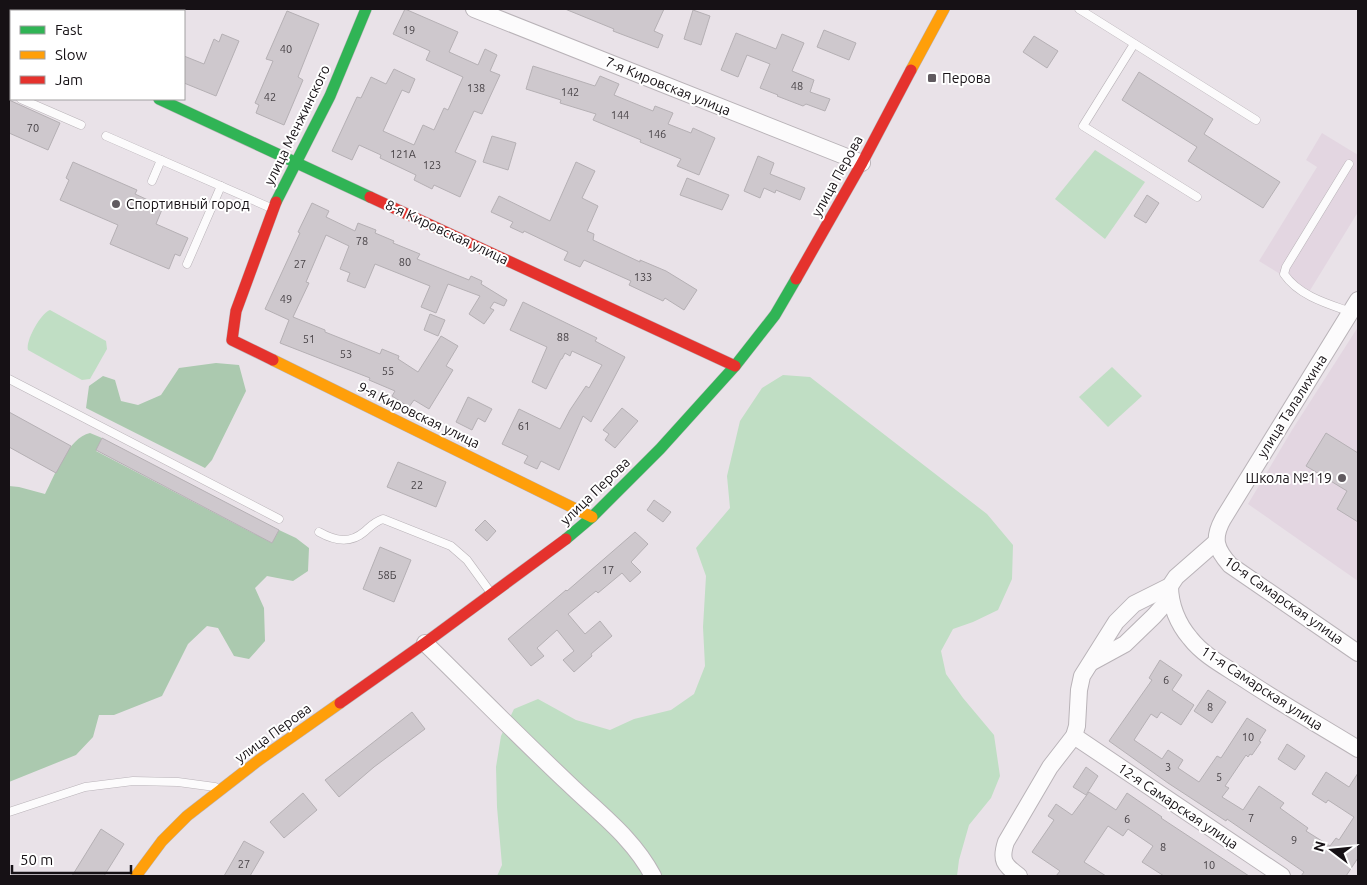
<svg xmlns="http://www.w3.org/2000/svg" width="1367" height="885" font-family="Ubuntu,sans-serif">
	<rect width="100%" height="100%" fill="#e9e2e8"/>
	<g fill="#e3d6e1">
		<polygon points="1322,133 1358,155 1358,212 1309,292 1259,261 1317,167 1306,160"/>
		<polygon points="1358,327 1358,581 1248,504 1292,430"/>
	</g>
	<g fill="#c0dec4">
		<polygon points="1095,150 1145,182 1105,239 1055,199"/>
		<path d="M 50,310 L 106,341 L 107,349 L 90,379 L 82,380 L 28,350 C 25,341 41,313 50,310 Z"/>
		<polygon points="1112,367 1142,396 1108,427 1079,397"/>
		<polygon points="783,375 810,377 987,514 1013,545 1012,579 998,610 973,622 953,629 941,651 946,674 963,698 994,735 1000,776 991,798 969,825 959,860 957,876 497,876 502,865 497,807 496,767 501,736 514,709 538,699 576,720 610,730 634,719 671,710 694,694 705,666 703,627 706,576 696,548 730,508 727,476 740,421 762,388"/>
	</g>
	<g fill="#abc9af">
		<polygon points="216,363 239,365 246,391 212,460 205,468 86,408 89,386 103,376 115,380 121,401 138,405 161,395 179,368"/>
		<path d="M 90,433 L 102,438 L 96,451 L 272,543 L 279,530 L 296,538 L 309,548 L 308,571 L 293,581 L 267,576 L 255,588 L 264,608 L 265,641 L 249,659 L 234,656 L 218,628 L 207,626 L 188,644 L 162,696 L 114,715 L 99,715 L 93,737 L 76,755 L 9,782 L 9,486 L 19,487 L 45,494 C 55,475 68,438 90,433 Z"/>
	</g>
	<g fill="#cec8cd" stroke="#b5b0b4">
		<polygon points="405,9 458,32 449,52 478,65 485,49 497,55 490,71 500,75 482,114 474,111 455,152 476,161 460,197 434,185 432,189 414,180 416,175 380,158 381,155 359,145 352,160 332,151 357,97 361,98 371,77 386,84 394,69 415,79 409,93 402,90 383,131 414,145 423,125 434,130 444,108 448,110 463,77 426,60 430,51 393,34"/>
		<polygon points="565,9 664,9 654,31 663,35 658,48 613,31 614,29"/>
		<polygon points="693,10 710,16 701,45 684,39"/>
		<polygon points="287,11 319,24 298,77 303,80 284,125 256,113 259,105 255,103 273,61 266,59"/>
		<polygon points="824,30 856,43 849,60 817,47"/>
		<polygon points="736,33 776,49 782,34 804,43 792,71 814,80 810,92 830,99 825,111 806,104 803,106 777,96 778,95 760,88 770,64 747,55 738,77 721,70"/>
		<polygon points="222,34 239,41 216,96 184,83 184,56 204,64 214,39 219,42"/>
		<polygon points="1034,36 1058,51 1047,68 1023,52"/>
		<polygon points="533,66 595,86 600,76 619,84 614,95 653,111 655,106 673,113 668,124 691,133 693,128 715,138 699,175 677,166 681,159 640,142 641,140 593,120 596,114 560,103 561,100 526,89"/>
		<polygon points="1139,72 1213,119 1204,134 1280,182 1263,208 1188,161 1197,147 1122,100"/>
		<polygon points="9,100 60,123 48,150 9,133"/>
		<polygon points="492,136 516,143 508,170 483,162"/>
		<polygon points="758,156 774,163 770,174 805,188 800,200 776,190 775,193 764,188 760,198 744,191"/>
		<polygon points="73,162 137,190 135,194 163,207 156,224 188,238 180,256 175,254 169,269 110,244 118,225 60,200 69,180 66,178"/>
		<polygon points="576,162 595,171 582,198 598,206 587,231 594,234 593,240 640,262 640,260 666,271 697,290 684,310 665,298 663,301 629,285 631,281 584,260 580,267 564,260 568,252 524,231 523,233 510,227 513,222 491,212 499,196 550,221"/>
		<polygon points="687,178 729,195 722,210 680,195"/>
		<polygon points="1147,195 1159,203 1146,223 1134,216"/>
		<polygon points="312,203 329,211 326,217 355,231 358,223 376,230 375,233 394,241 393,243 420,254 417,259 469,280 471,276 482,281 481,284 507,300 504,306 494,302 490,308 494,310 484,324 469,314 480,296 448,284 436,313 421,307 430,286 375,264 365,288 347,281 350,273 340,269 349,246 326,235 306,282 309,283 293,317 325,330 325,332 380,354 382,349 399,356 398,359 418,372 441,336 458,346 446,366 453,370 429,409 414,400 409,407 392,396 395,391 369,380 370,378 280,343 289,320 265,309 300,233 298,232"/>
		<polygon points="523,302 597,338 595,341 625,357 591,422 583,416 559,470 541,461 537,469 524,463 528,456 502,444 519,409 560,429 570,410 586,386 589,388 602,365 572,351 570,356 565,353 562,359 561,359 546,389 532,382 547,347 510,330"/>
		<polygon points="430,314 445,320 438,336 424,330"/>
		<polygon points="468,397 492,409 485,422 478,418 472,430 456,422"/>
		<polygon points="622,408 638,421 615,448 605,440 609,434 603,430"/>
		<polygon points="9,412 71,446 56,473 9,447"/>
		<polygon points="1326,433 1358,453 1358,522 1337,509 1347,491 1306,466"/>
		<polygon points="102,438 279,530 272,543 96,450"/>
		<polygon points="398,462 446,482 436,507 387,487"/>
		<polygon points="654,500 671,512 663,522 647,510"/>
		<polygon points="485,520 496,531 487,541 475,530"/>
		<polygon points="635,532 648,544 631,562 641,572 630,582 622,573 598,593 596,591 568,614 585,634 600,621 612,636 591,654 592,656 574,672 563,660 574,651 557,630 537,648 544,656 531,666 508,639 566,590 567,591"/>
		<polygon points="380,547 411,560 394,602 363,589"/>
		<polygon points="1160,660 1182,675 1172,690 1194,705 1181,725 1161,712 1157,718 1151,714 1134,740 1162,759 1168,750 1183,760 1178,768 1199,782 1217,756 1221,758 1247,718 1266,730 1259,741 1261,742 1252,755 1250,754 1248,757 1246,755 1225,786 1229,788 1222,797 1243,810 1259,786 1284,803 1280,808 1308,828 1306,831 1330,846 1336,838 1339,840 1354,817 1328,800 1326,803 1312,794 1326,772 1349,787 1358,773 1358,858 1346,876 1301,876 1304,872 1227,819 1226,821 1168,783 1109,741 1152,680 1149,678"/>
		<polygon points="1208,690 1226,702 1212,723 1194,711"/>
		<polygon points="412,712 425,729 374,767 339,797 325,780"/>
		<polygon points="1287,744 1305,756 1295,770 1278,759"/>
		<polygon points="1086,767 1098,776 1086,795 1073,787"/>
		<polygon points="1089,792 1116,810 1127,793 1162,817 1161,818 1249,876 1164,876 1142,862 1153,846 1128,829 1123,836 1108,826 1084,862 1106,876 1056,876 1060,871 1032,852 1054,820 1048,816 1056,804 1072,815"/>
		<polygon points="303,793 317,810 284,838 270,822"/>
		<polygon points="101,829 124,844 104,876 72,876"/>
		<polygon points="244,841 264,852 250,876 224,876"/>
	</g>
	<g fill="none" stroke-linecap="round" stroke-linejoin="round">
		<defs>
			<g id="lane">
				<polyline points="1079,9 1256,120"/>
				<polyline points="1134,44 1083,126 1197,197"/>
				<polyline points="9,93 11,94"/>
				<polyline points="21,99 81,125"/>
				<polyline points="106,136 271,208"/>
				<path d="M 1349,164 L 1286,267 L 1284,274 C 1299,296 1328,304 1351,312"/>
				<polyline points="152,181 161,160"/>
				<polyline points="187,264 221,186"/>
				<polyline points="9,379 279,519"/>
				<path d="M 319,532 C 335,541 350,544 364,532 C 371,526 374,522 383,519 L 451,546 L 467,560 L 491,593"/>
				<polyline points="9,812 85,787 133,781 178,782 215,787"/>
			</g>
			<g id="street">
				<polyline points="474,9 862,163"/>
				<polyline points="9,35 11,36"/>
				<path d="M 1358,300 L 1223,519 C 1212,539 1216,549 1230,565 L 1358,653"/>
				<path d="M 1170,586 C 1170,605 1178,624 1190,638 C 1203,655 1224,666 1241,677 C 1280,703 1319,725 1358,749"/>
				<path d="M 425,643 C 473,690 520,738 569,784 C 600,814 633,838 653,876"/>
				<polyline points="1092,662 1125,644 1154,616 1170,598"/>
				<polyline points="1074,736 1282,876"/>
				<path d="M 1019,876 C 1004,865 1000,860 1006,842 L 1050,767 L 1074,736 L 1077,726 L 1079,690 L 1082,676 L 1116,622 L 1134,604 L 1170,586 L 1176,577 L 1216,542"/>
			</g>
			<g id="fast">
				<polyline points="159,99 370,197"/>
				<polyline points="276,202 330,96 366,9"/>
				<polyline points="566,539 592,517 660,449 735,366 775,315 796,279"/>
			</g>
			<g id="slow">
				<polyline points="911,70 944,9"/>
				<polyline points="273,360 592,517"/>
				<polyline points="136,876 162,841 187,816 259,760 340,703"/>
			</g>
			<g id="jam">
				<polyline points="370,197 735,366"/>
				<polyline points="796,279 862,163 911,70"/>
				<polyline points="273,360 232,340 236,311 276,202"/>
				<polyline points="340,703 425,643 566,539"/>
			</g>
		</defs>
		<use href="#lane" stroke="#b9b3b8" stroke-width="9"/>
		<use href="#street" stroke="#b9b3b8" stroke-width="18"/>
		<use href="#fast" stroke="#b9b3b8" stroke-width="12"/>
		<use href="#slow" stroke="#b9b3b8" stroke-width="12"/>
		<use href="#jam" stroke="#b9b3b8" stroke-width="12"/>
		<use href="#lane" stroke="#fcfbfc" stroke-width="8"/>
		<use href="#street" stroke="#fcfbfc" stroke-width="16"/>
		<use href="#fast" stroke="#30b455" stroke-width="11"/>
		<use href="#slow" stroke="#ff9f0a" stroke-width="11"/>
		<use href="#jam" stroke="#e5322d" stroke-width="11"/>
	</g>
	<g fill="#605a5f" stroke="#fff" stroke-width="2">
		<rect x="927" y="73" width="10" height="10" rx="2.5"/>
		<circle cx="116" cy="204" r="5"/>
		<circle cx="1342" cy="478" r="5"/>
	</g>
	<g text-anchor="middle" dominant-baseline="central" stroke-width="4" stroke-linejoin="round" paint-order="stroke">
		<g font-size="11" fill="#474246">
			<text x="409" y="30">19</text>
			<text x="286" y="49">40</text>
			<text x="797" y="86">48</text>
			<text x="476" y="88">138</text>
			<text x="570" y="92">142</text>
			<text x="270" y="97">42</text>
			<text x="620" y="115">144</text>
			<text x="33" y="128">70</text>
			<text x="657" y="134">146</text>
			<text x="403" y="154">121А</text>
			<text x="432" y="165">123</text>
			<text x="362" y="241">78</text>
			<text x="405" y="262">80</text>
			<text x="300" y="264">27</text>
			<text x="643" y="277">133</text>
			<text x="286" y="299">49</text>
			<text x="563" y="337">88</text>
			<text x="309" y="339">51</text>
			<text x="346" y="354">53</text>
			<text x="388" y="371">55</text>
			<text x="524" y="426">61</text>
			<text x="417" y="485">22</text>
			<text x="608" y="570">17</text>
			<text x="387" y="575">58Б</text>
			<text x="1166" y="680">6</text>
			<text x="1210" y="707">8</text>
			<text x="1248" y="737">10</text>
			<text x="1168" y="767">3</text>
			<text x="1219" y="777">5</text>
			<text x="1251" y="818">7</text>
			<text x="1127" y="819">6</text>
			<text x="1294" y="840">9</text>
			<text x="1163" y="847">8</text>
			<text x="244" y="864">27</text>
			<text x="1209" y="865">10</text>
		</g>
		<g font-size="14" fill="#161115" stroke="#fff" text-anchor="start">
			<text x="942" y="78">Перова</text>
			<text x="126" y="204">Спортивный город</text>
			<text x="1332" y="478" text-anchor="end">Школа №119</text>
		</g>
		<g font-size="14" fill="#161115" stroke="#fff">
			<text transform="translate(668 86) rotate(22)">7-я Кировская улица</text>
			<text transform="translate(297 125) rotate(-64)">улица Менжинского</text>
			<text transform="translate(837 176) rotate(-61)">улица Перова</text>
			<text transform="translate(447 232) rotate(25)">8-я Кировская улица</text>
			<text transform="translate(1292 406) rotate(-58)">улица Талалихина</text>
			<text transform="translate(419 415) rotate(26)">9-я Кировская улица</text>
			<text transform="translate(595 491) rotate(-44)">улица Перова</text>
			<text transform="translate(1284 600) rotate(35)">10-я Самарская улица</text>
			<text transform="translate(1262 688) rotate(33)">11-я Самарская улица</text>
			<text transform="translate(273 733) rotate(-36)">улица Перова</text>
			<text transform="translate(1178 806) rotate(34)">12-я Самарская улица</text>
		</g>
	</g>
	<rect width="1367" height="885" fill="none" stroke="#161115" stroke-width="20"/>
	<rect x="10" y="10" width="175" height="90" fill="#ffffff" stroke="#a2a0a1"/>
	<rect x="20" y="26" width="25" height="8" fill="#30b455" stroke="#a2a0a1"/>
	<text x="55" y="35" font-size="15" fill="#161115">Fast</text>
	<rect x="20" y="51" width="25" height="8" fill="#ff9f0a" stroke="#a2a0a1"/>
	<text x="55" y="60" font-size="15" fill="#161115">Slow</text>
	<rect x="20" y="76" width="25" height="8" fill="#e5322d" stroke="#a2a0a1"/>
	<text x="55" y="85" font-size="15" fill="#161115">Jam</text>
	<g transform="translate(1332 850) rotate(286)" stroke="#ffffff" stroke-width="4" paint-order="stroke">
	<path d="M0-4L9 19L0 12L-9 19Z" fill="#161115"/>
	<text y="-8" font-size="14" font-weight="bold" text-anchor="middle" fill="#161115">N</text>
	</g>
	<path d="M12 865v8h119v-8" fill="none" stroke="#161115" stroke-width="2.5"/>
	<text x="20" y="865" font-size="15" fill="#161115" stroke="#ffffff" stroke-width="4" paint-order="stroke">50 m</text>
</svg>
